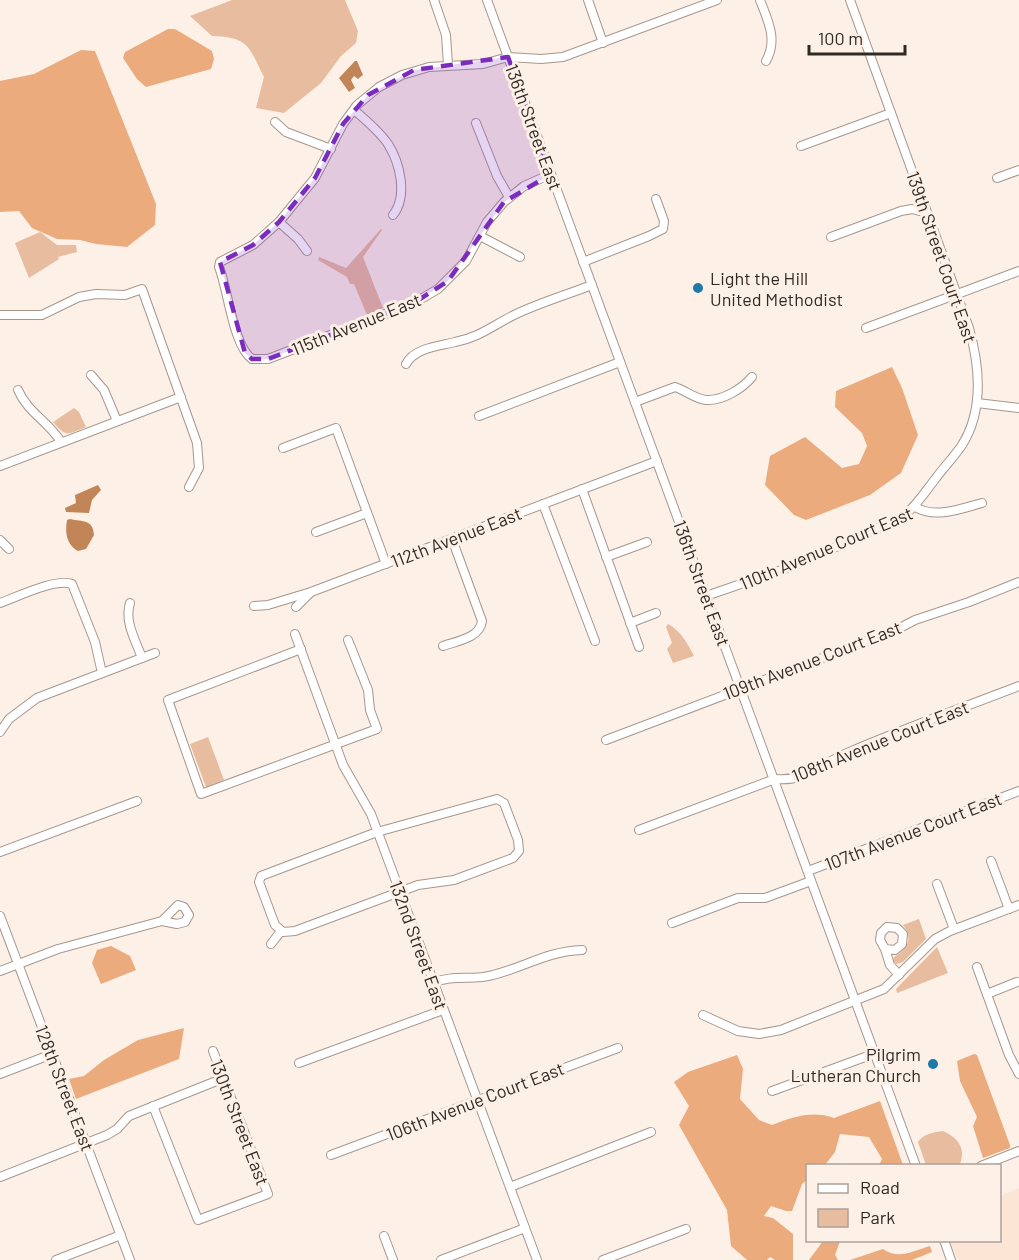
<svg xmlns="http://www.w3.org/2000/svg" width="1019" height="1260" font-family="Barlow,sans-serif">
	<rect width="100%" height="100%" fill="#fdf0e7"/>
	<polygon fill="#fce5d5" points="1019,1188 1019,1260 958,1260 950,1241 1000,1240 1000,1196"/>
	<g fill="#e8bc9e">
		<path d="M 232,0 L 345,0 L 358,31 L 356,43 L 341,56 L 321,83 L 284,113 L 256,108 L 264,77 C 249,47 249,37 212,36 L 190,16 Z"/>
		<polygon points="381,229 382,230 363,257 383,308 367,315 354,284 350,284 347,277 318,260 319,257 346,268"/>
		<polygon points="40,232 57,245 76,245 77,252 58,257 59,259 29,278 15,243"/>
		<path d="M 74,408 L 79,412 L 86,427 C 68,434 66,438 53,422 Z"/>
		<path d="M 668,624 C 681,631 687,643 694,656 L 673,663 L 667,649 L 672,643 L 666,627 Z"/>
		<polygon points="208,737 224,780 206,787 190,744"/>
		<path d="M 919,919 L 926,939 L 903,962 L 897,964 L 893,961 L 894,957 C 907,949 914,939 903,925 Z"/>
		<polygon points="937,947 948,973 897,993 896,989"/>
		<path d="M 943,1131 C 958,1138 966,1148 960,1164 L 926,1165 L 918,1142 C 923,1134 934,1132 943,1131 Z"/>
	</g>
	<g fill="#ebab7d">
		<polygon points="168,29 175,29 212,51 214,59 211,69 146,87 137,79 123,58 125,52"/>
		<polygon points="81,50 95,51 156,204 155,225 127,247 96,244 80,240 57,239 32,228 19,211 0,212 0,81 34,74"/>
		<polygon points="892,367 902,388 918,435 901,473 870,495 806,520 794,515 765,485 770,456 805,437 842,468 859,464 867,446 862,433 835,407 836,391"/>
		<polygon points="111,946 130,956 136,970 101,984 92,963 97,950"/>
		<polygon points="184,1028 179,1059 76,1099 69,1079 84,1076 104,1060 138,1040"/>
		<polygon points="974,1054 977,1055 1010,1145 1010,1148 983,1158 973,1126 977,1117 960,1081 957,1061"/>
		<path d="M 737,1055 L 743,1069 L 740,1099 L 759,1120 L 772,1125 C 792,1117 813,1110 834,1118 L 880,1101 L 903,1165 L 879,1165 L 882,1159 L 869,1137 L 840,1134 L 835,1152 L 825,1165 L 808,1166 L 807,1180 L 802,1184 L 792,1211 L 786,1211 L 771,1206 L 764,1216 L 773,1218 L 793,1234 L 793,1260 L 775,1260 L 770,1257 L 767,1260 L 747,1260 L 731,1246 L 727,1210 L 679,1125 L 689,1106 L 674,1082 L 688,1072 Z"/>
		<polygon points="823,1241 840,1241 835,1255 838,1260 809,1260"/>
		<path d="M 930,1246 L 932,1252 L 912,1260 L 850,1260 L 883,1249 C 898,1260 913,1251 930,1246 Z"/>
	</g>
	<g fill="#c28558">
		<polygon points="355,61 357,61 363,75 358,79 354,76 351,80 355,88 349,92 339,78"/>
		<polygon points="98,485 101,490 92,500 89,513 66,512 65,508 76,503 75,495"/>
		<path d="M 70,519 C 83,522 93,519 94,535 L 86,549 L 78,551 C 66,544 65,532 67,520 Z"/>
	</g>
	<g fill="none" stroke-linecap="round" stroke-linejoin="round">
		<defs>
			<g id="minor">
				<polyline points="434,0 446,35 448,65"/>
				<polyline points="487,0 916,1166"/>
				<polyline points="588,0 603,43"/>
				<path d="M 760,0 C 768,21 778,40 766,61"/>
				<path d="M 354,110 C 366,120 379,131 388,144 C 400,163 408,196 393,215"/>
				<polyline points="275,122 286,132 331,149"/>
				<polyline points="476,123 497,176 509,197"/>
				<polyline points="801,146 891,113"/>
				<path d="M 551,174 L 524,186 L 504,202 L 487,222 L 466,261 L 438,289 L 414,303 L 268,359 L 252,359 C 233,346 228,289 219,267 L 220,262 L 253,245 L 279,222 L 315,178 L 343,124 L 357,105 L 379,87 L 402,75 L 429,67 L 483,64 L 508,57 L 541,59 L 563,57 L 717,0"/>
				<polyline points="997,178 1019,170"/>
				<polyline points="279,222 298,239 307,251"/>
				<polyline points="480,236 520,257"/>
				<polyline points="831,237 901,211 912,209 927,213"/>
				<polyline points="583,262 649,236 663,229 664,221 656,199"/>
				<polyline points="0,315 42,315 79,297 96,294 125,295 142,289 197,443 199,468 189,487"/>
				<polyline points="866,328 1019,271"/>
				<path d="M 406,364 C 414,348 439,346 455,342 C 478,338 494,325 514,315 C 539,303 566,295 592,285"/>
				<polyline points="91,375 104,390 117,421"/>
				<path d="M 18,390 C 28,413 48,421 61,442"/>
				<path d="M 635,402 L 675,387 C 685,390 695,399 706,400 C 722,401 742,389 752,377"/>
				<polyline points="977,403 1019,408"/>
				<polyline points="479,416 620,362"/>
				<polyline points="283,448 336,428 386,564"/>
				<polyline points="0,466 181,397"/>
				<polyline points="582,489 639,647"/>
				<polyline points="543,504 595,641"/>
				<path d="M 915,507 C 936,519 960,509 982,503"/>
				<polyline points="316,532 367,513"/>
				<polyline points="0,540 9,549"/>
				<polyline points="606,557 647,542"/>
				<path d="M 706,596 L 793,566 L 903,517 C 917,505 925,492 936,478 C 944,467 954,457 962,445 C 984,410 980,367 969,328 L 850,0"/>
				<path d="M 0,603 C 17,597 55,578 72,584 L 95,642 L 102,673"/>
				<path d="M 130,603 C 124,622 136,641 142,658"/>
				<polyline points="254,606 268,605 311,592 657,461"/>
				<polyline points="296,607 311,592"/>
				<polyline points="630,623 656,613"/>
				<polyline points="295,634 343,765 371,814 537,1260"/>
				<path d="M 443,646 C 457,641 480,638 482,621 L 452,539"/>
				<polyline points="301,649 168,700 201,794 377,729 370,710 368,690 348,640"/>
				<polyline points="0,732 9,719 37,698 155,653"/>
				<polyline points="606,740 896,630 915,620 969,602 1019,582"/>
				<polygon points="497,799 504,803 518,840 519,851 513,858 454,880 418,885 295,931 283,932 275,925 259,882 261,876 377,832"/>
				<path d="M 639,830 L 775,779 C 806,782 821,764 847,753 C 903,729 962,708 1019,686"/>
				<polyline points="0,852 137,801"/>
				<polyline points="991,861 1009,909"/>
				<polyline points="808,871 1019,791"/>
				<polyline points="937,884 954,929"/>
				<polyline points="0,916 130,1260"/>
				<polyline points="672,923 738,898 765,898 811,881"/>
				<polyline points="271,944 281,931"/>
				<polyline points="885,949 880,940 881,933 887,927 897,928 903,934 902,944 895,950 885,949 890,965 899,975"/>
				<polyline points="977,967 1009,1055 1019,1074"/>
				<polyline points="0,971 58,949 162,921 178,905 184,907 189,915 185,922 177,924 162,921"/>
				<path d="M 433,983 C 453,974 473,981 493,975 C 525,967 548,951 582,950"/>
				<polyline points="987,994 1017,982"/>
				<polyline points="703,1015 738,1031 759,1034 781,1030 884,989 935,939 950,931 1019,905"/>
				<polyline points="299,1063 443,1010"/>
				<polyline points="0,1074 52,1054"/>
				<polyline points="772,1091 876,1053"/>
				<polyline points="153,1106 198,1220 268,1194 213,1051"/>
				<polyline points="331,1155 618,1048"/>
				<polyline points="981,1166 1019,1151"/>
				<polyline points="0,1177 107,1135 117,1129 129,1116 224,1078"/>
				<polyline points="510,1187 651,1132"/>
				<polyline points="384,1236 393,1260"/>
				<polyline points="944,1240 951,1260"/>
				<polyline points="56,1260 121,1235"/>
				<polyline points="441,1260 525,1228"/>
				<polyline points="603,1260 686,1229"/>
			</g>
		</defs>
		<use href="#minor" stroke="#a6978d" stroke-width="10"/>
		<use href="#minor" stroke="#fff" stroke-width="8"/>
	</g>
	<path fill="#7b2cbf" fill-opacity="0.2" stroke="#7b2cbf" stroke-width="4.5" stroke-dasharray="12 8" stroke-linejoin="round" d="M 508,57 L 551,174 L 504,202 L 448,281 L 414,303 L 268,359 L 252,359 L 245,353 L 220,262 L 253,245 L 279,222 L 315,178 L 343,124 L 368,95 L 414,70 Z"/>
	<g fill="#1e7aa8" stroke="#fdf0e7" stroke-width="2">
		<circle cx="698" cy="288" r="6"/>
		<circle cx="933" cy="1064" r="6"/>
	</g>
	<g text-anchor="middle" dominant-baseline="central" stroke-width="6" stroke-linejoin="round" paint-order="stroke">
		<g font-size="18" fill="#302a25" stroke="#fdf0e7">
			<text transform="translate(534 127) rotate(70)">136th Street East</text>
			<text transform="translate(942 257) rotate(71)">139th Street Court East</text>
			<text transform="translate(356 324) rotate(-22)">115th Avenue East</text>
			<text transform="translate(456 537) rotate(-21)">112th Avenue East</text>
			<text transform="translate(826 548) rotate(-23)">110th Avenue Court East</text>
			<text transform="translate(702 583) rotate(70)">136th Street East</text>
			<text transform="translate(812 660) rotate(-21)">109th Avenue Court East</text>
			<text transform="translate(880 741) rotate(-22)">108th Avenue Court East</text>
			<text transform="translate(913 831) rotate(-21)">107th Avenue Court East</text>
			<text transform="translate(419 945) rotate(70)">132nd Street East</text>
			<text transform="translate(65 1088) rotate(69)">128th Street East</text>
			<text transform="translate(475 1101) rotate(-21)">106th Avenue Court East</text>
			<text transform="translate(240 1122) rotate(69)">130th Street East</text>
		</g>
		<g font-size="18" fill="#302a25" stroke="#fdf0e7" text-anchor="start">
			<text x="710" y="278">Light the Hill<tspan x="710" dy="21">United Methodist</tspan></text>
			<text x="921" y="1054" text-anchor="end">Pilgrim<tspan x="921" dy="21">Lutheran Church</tspan></text>
		</g>
	</g>
	<rect x="806" y="1164" width="195" height="78" fill="#fdf0e7" stroke="#aba199" stroke-width="1.5"/>
	<rect x="818" y="1184" width="30" height="9" fill="#ffffff" stroke="#aba199" stroke-width="1.5"/>
	<text x="860" y="1194" font-size="18" fill="#302a25">Road</text>
	<rect x="818" y="1209" width="30" height="18" fill="#e8bc9e" stroke="#aba199" stroke-width="1.5"/>
	<text x="860" y="1224" font-size="18" fill="#302a25">Park</text>
	<path d="M809 45v9h96v-9" fill="none" stroke="#302a25" stroke-width="3"/>
	<text x="818" y="45" font-size="18" fill="#302a25" stroke="#fdf0e7" stroke-width="4.5" paint-order="stroke">100 m</text>
</svg>
